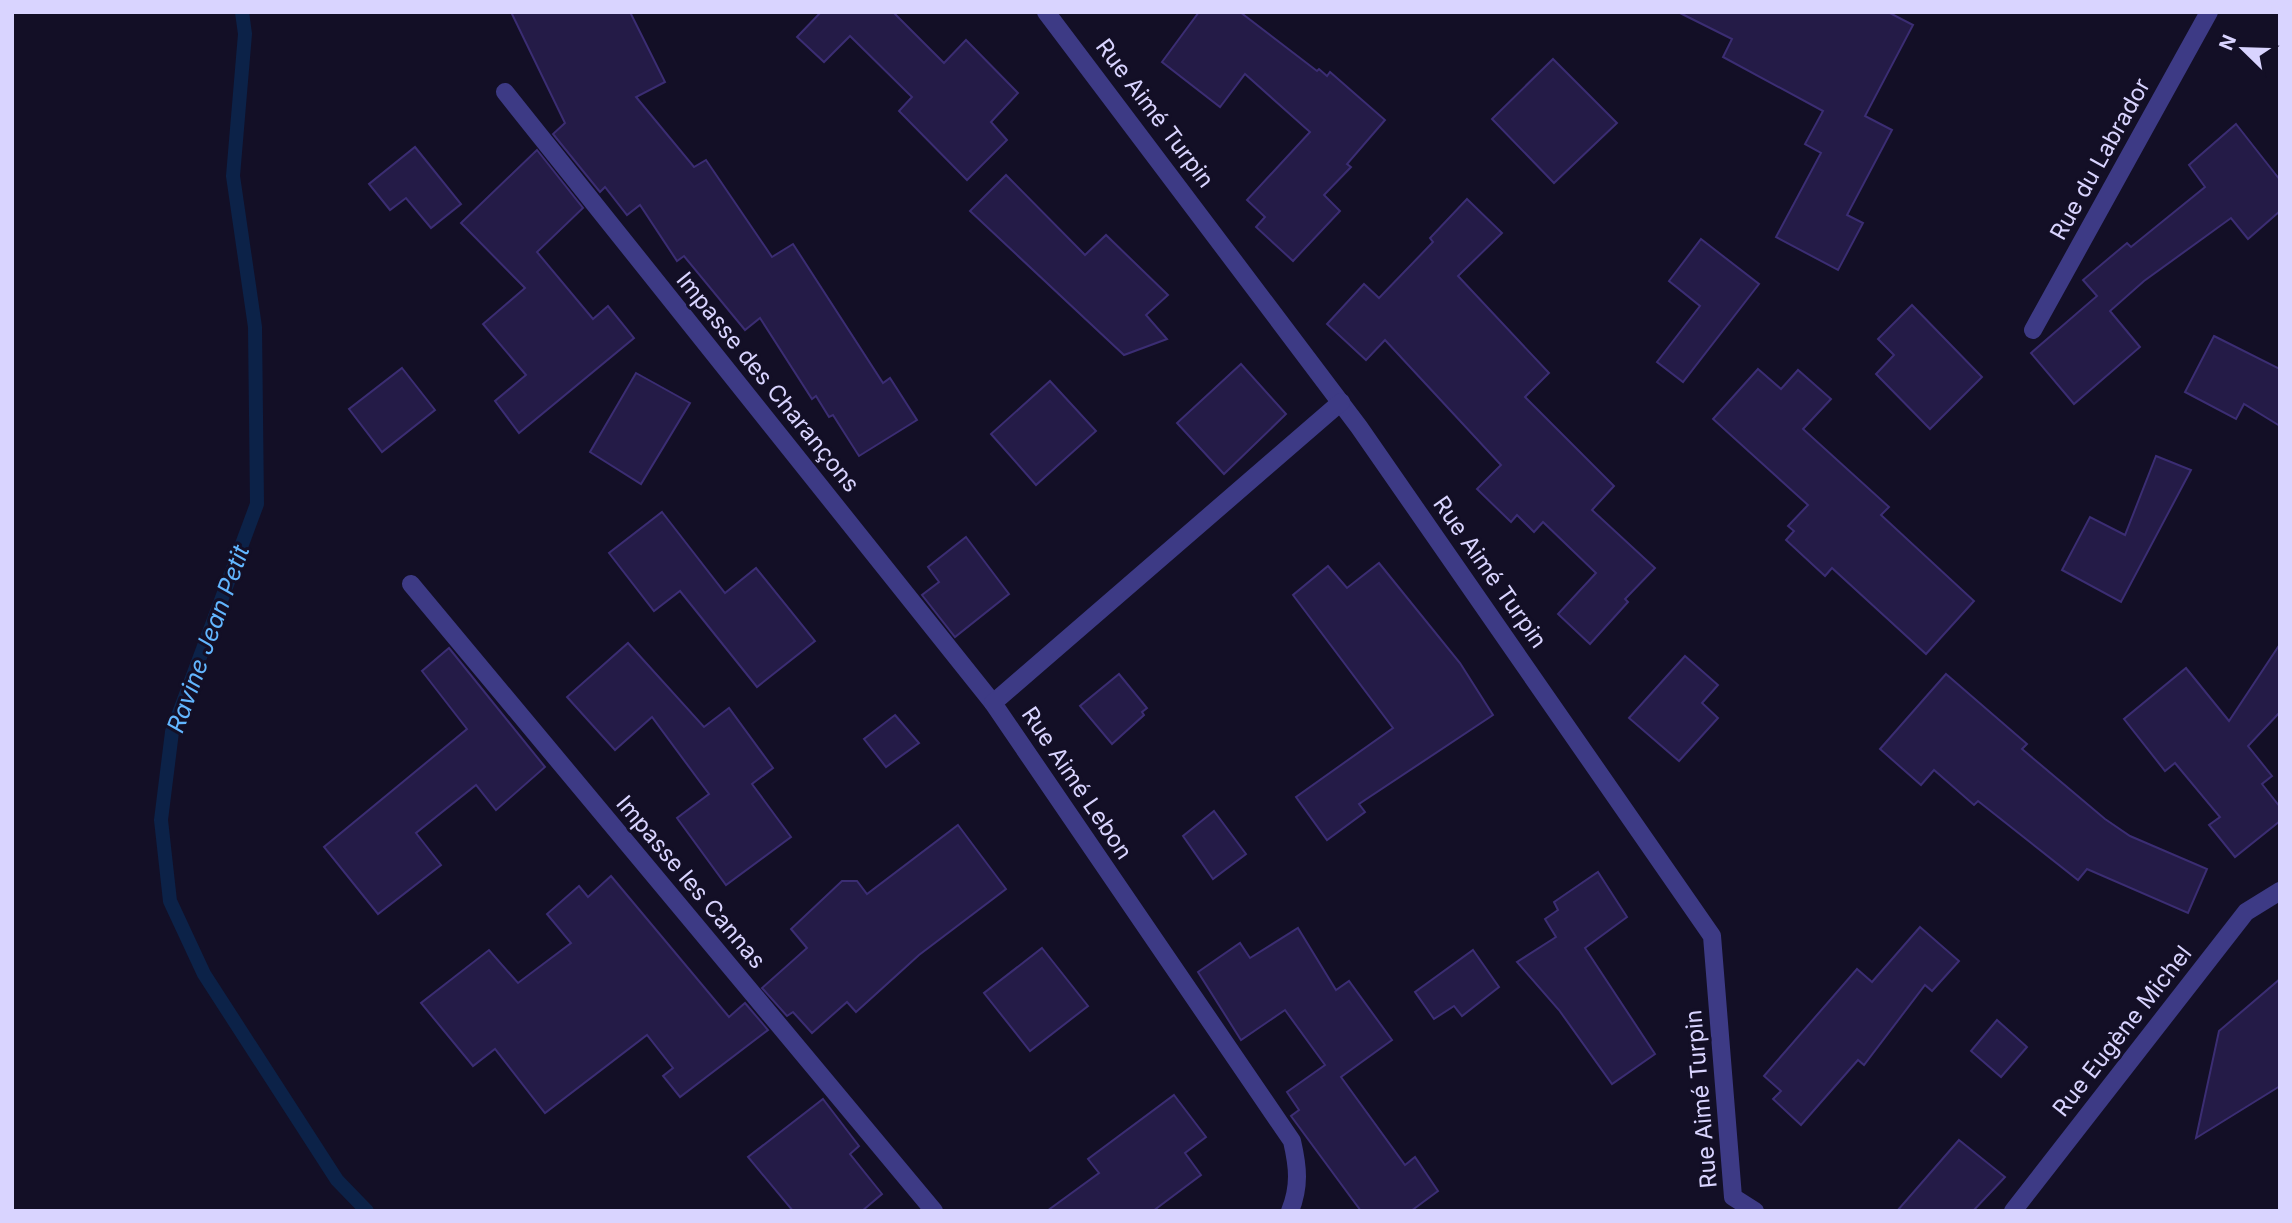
<svg xmlns="http://www.w3.org/2000/svg" width="2292" height="1223" font-family="Inter,sans-serif">
	<rect width="100%" height="100%" fill="#130f26"/>
	<g fill="none" stroke-linecap="round" stroke-linejoin="round">
		<polyline stroke="#0c2248" stroke-width="14" points="242,12 245,34 233,176 255,327 257,504 172,732 161,820 170,901 204,974 337,1180 367,1211"/>
	</g>
	<g fill="#241b47" stroke="#3b2d73" stroke-width="2">
		<polygon points="511,12 630,12 665,82 636,97 694,167 706,160 772,257 793,244 883,383 890,378 917,420 859,456 833,415 829,417 816,396 812,399 760,318 745,330 684,256 677,261 640,205 627,215 605,187 600,192 553,134 565,123"/>
		<polygon points="821,12 893,12 944,63 966,40 1018,93 991,122 1007,140 967,180 899,111 912,97 850,36 824,62 797,37"/>
		<polygon points="1199,12 1240,12 1317,71 1319,69 1327,76 1330,72 1385,120 1347,164 1351,167 1324,195 1340,211 1293,261 1256,227 1265,217 1247,200 1310,132 1245,74 1220,107 1162,62"/>
		<polygon points="1678,12 1888,12 1913,25 1865,116 1892,130 1847,215 1863,223 1838,270 1776,237 1821,153 1805,144 1823,111 1723,57 1732,39"/>
		<polygon points="1553,59 1617,123 1554,183 1492,119"/>
		<polygon points="2236,124 2280,180 2280,211 2248,239 2231,218 2144,281 2110,311 2140,347 2074,404 2031,353 2097,296 2083,280 2127,243 2131,247 2205,187 2189,165"/>
		<polygon points="415,147 461,204 431,228 406,198 390,210 369,184"/>
		<polygon points="537,150 583,208 537,252 593,319 608,306 634,338 519,433 495,401 526,375 483,324 525,288 461,223"/>
		<polygon points="1006,175 1085,255 1106,235 1168,295 1146,315 1167,339 1124,355 970,211"/>
		<polygon points="1467,199 1502,233 1458,276 1549,373 1525,397 1614,486 1592,510 1655,568 1625,599 1628,602 1590,644 1558,614 1596,573 1543,522 1534,532 1517,515 1511,522 1477,489 1501,465 1385,340 1366,360 1327,324 1364,284 1379,298 1433,242 1430,238"/>
		<polygon points="1701,239 1759,284 1683,382 1657,362 1700,306 1669,281"/>
		<polygon points="1912,305 1982,377 1930,429 1876,374 1894,355 1878,339"/>
		<polygon points="2214,336 2280,369 2280,426 2244,404 2236,419 2185,392"/>
		<polygon points="1241,364 1286,414 1224,474 1177,423"/>
		<polygon points="402,368 435,410 382,452 349,409"/>
		<polygon points="1758,369 1781,389 1798,370 1831,399 1803,429 1889,507 1881,515 1974,601 1926,654 1832,568 1825,576 1786,540 1794,531 1788,526 1808,505 1713,419"/>
		<polygon points="636,373 690,403 641,484 590,452"/>
		<polygon points="1050,381 1096,431 1036,485 991,434"/>
		<polygon points="2156,456 2191,470 2121,602 2062,570 2090,517 2125,535"/>
		<polygon points="662,512 725,593 756,568 815,641 757,687 680,591 654,611 609,553"/>
		<polygon points="966,537 1009,594 955,637 922,595 939,582 928,567"/>
		<polygon points="1379,563 1460,663 1493,715 1359,804 1365,812 1327,840 1296,797 1393,728 1293,595 1328,566 1347,588"/>
		<polygon points="628,643 704,727 729,708 773,768 752,784 791,837 726,885 677,818 709,794 652,717 615,750 567,697"/>
		<polygon points="2280,644 2280,712 2248,746 2272,776 2262,784 2280,807 2280,821 2235,857 2209,825 2220,817 2175,763 2165,771 2124,719 2186,668 2229,721"/>
		<polygon points="449,648 545,767 496,810 476,785 416,833 441,865 378,914 324,847 467,729 422,671"/>
		<polygon points="1685,656 1718,685 1702,703 1718,718 1679,761 1629,718"/>
		<polygon points="1119,674 1147,708 1142,712 1144,715 1112,744 1080,706"/>
		<polygon points="1946,674 2027,744 2022,749 2105,819 2130,836 2207,869 2188,913 2087,869 2078,880 1978,801 1974,805 1934,770 1921,785 1880,749"/>
		<polygon points="895,715 919,743 886,767 864,739"/>
		<polygon points="1214,811 1246,854 1213,879 1183,836"/>
		<polygon points="958,825 1006,889 919,955 856,1012 847,1002 812,1033 793,1012 787,1016 762,988 807,948 791,929 842,881 857,881 867,894"/>
		<polygon points="1598,872 1627,917 1585,948 1655,1054 1612,1084 1559,1010 1517,962 1556,937 1545,919 1558,910 1554,902"/>
		<polygon points="611,876 729,1017 745,1003 768,1030 680,1097 663,1076 673,1068 647,1035 545,1113 495,1049 473,1066 421,1003 489,950 518,983 571,943 547,914 579,886 588,897"/>
		<polygon points="1920,927 1959,961 1932,991 1925,985 1864,1065 1858,1060 1801,1125 1773,1099 1781,1091 1764,1076 1857,969 1872,982"/>
		<polygon points="1298,928 1336,990 1349,981 1392,1040 1341,1077 1405,1165 1415,1157 1438,1191 1411,1211 1361,1211 1291,1116 1299,1110 1287,1092 1325,1065 1285,1010 1241,1040 1198,972 1240,943 1250,958"/>
		<polygon points="1042,948 1088,1006 1030,1051 984,993"/>
		<polygon points="1473,950 1499,987 1462,1016 1454,1006 1434,1019 1415,992"/>
		<polygon points="2280,979 2280,1086 2196,1138 2219,1031"/>
		<polygon points="1997,1020 2027,1047 2001,1077 1971,1051"/>
		<polygon points="1174,1095 1206,1137 1185,1153 1201,1175 1153,1211 1047,1211 1099,1173 1088,1159"/>
		<polygon points="823,1099 859,1146 850,1154 882,1194 862,1211 793,1211 748,1157"/>
		<polygon points="1959,1140 2005,1177 1973,1211 1897,1211"/>
	</g>
	<g fill="none" stroke-linecap="round" stroke-linejoin="round">
		<g stroke="#3d3a85" stroke-width="18">
			<polyline points="1046,12 1359,427 1712,936 1733,1197 1755,1211"/>
			<polyline points="505,92 993,703"/>
			<polyline points="2033,330 2209,12"/>
			<polyline points="411,584 934,1211"/>
			<path d="M 1290,1211 C 1300,1186 1298,1167 1292,1141 L 993,703 L 1341,402"/>
			<polyline points="2013,1211 2246,912 2280,891"/>
		</g>
	</g>
	<g text-anchor="middle" dominant-baseline="central" stroke-width="6" stroke-linejoin="round" paint-order="stroke">
		<g font-size="23" fill="#d9d4ff" stroke="#130f26">
			<text transform="translate(1155 113) rotate(53)">Rue Aimé Turpin</text>
			<text transform="translate(2100 159) rotate(-61)">Rue du Labrador</text>
			<text transform="translate(768 382) rotate(51)">Impasse des Charançons</text>
			<text transform="translate(1490 572) rotate(55)">Rue Aimé Turpin</text>
			<text transform="translate(1077 783) rotate(56)">Rue Aimé Lebon</text>
			<text transform="translate(691 882) rotate(50)">Impasse les Cannas</text>
			<text transform="translate(2122 1031) rotate(-52)">Rue Eugène Michel</text>
			<text transform="translate(1701 1099) rotate(-95)">Rue Aimé Turpin</text>
		</g>
		<g font-size="24" font-style="italic" fill="#62b6ff" stroke="#130f26">
			<text transform="translate(208 639) rotate(-70)">Ravine Jean Petit</text>
		</g>
	</g>
	<rect width="2292" height="1223" fill="none" stroke="#d9d4ff" stroke-width="28"/>
	<g transform="translate(2243 49) rotate(293)" stroke="#130f26" stroke-width="5" paint-order="stroke">
	<path d="M0-5L12 26L0 18L-12 26Z" fill="#d9d4ff"/>
	<text y="-10" font-size="19" font-weight="bold" text-anchor="middle" fill="#d9d4ff">N</text>
	</g>
</svg>
